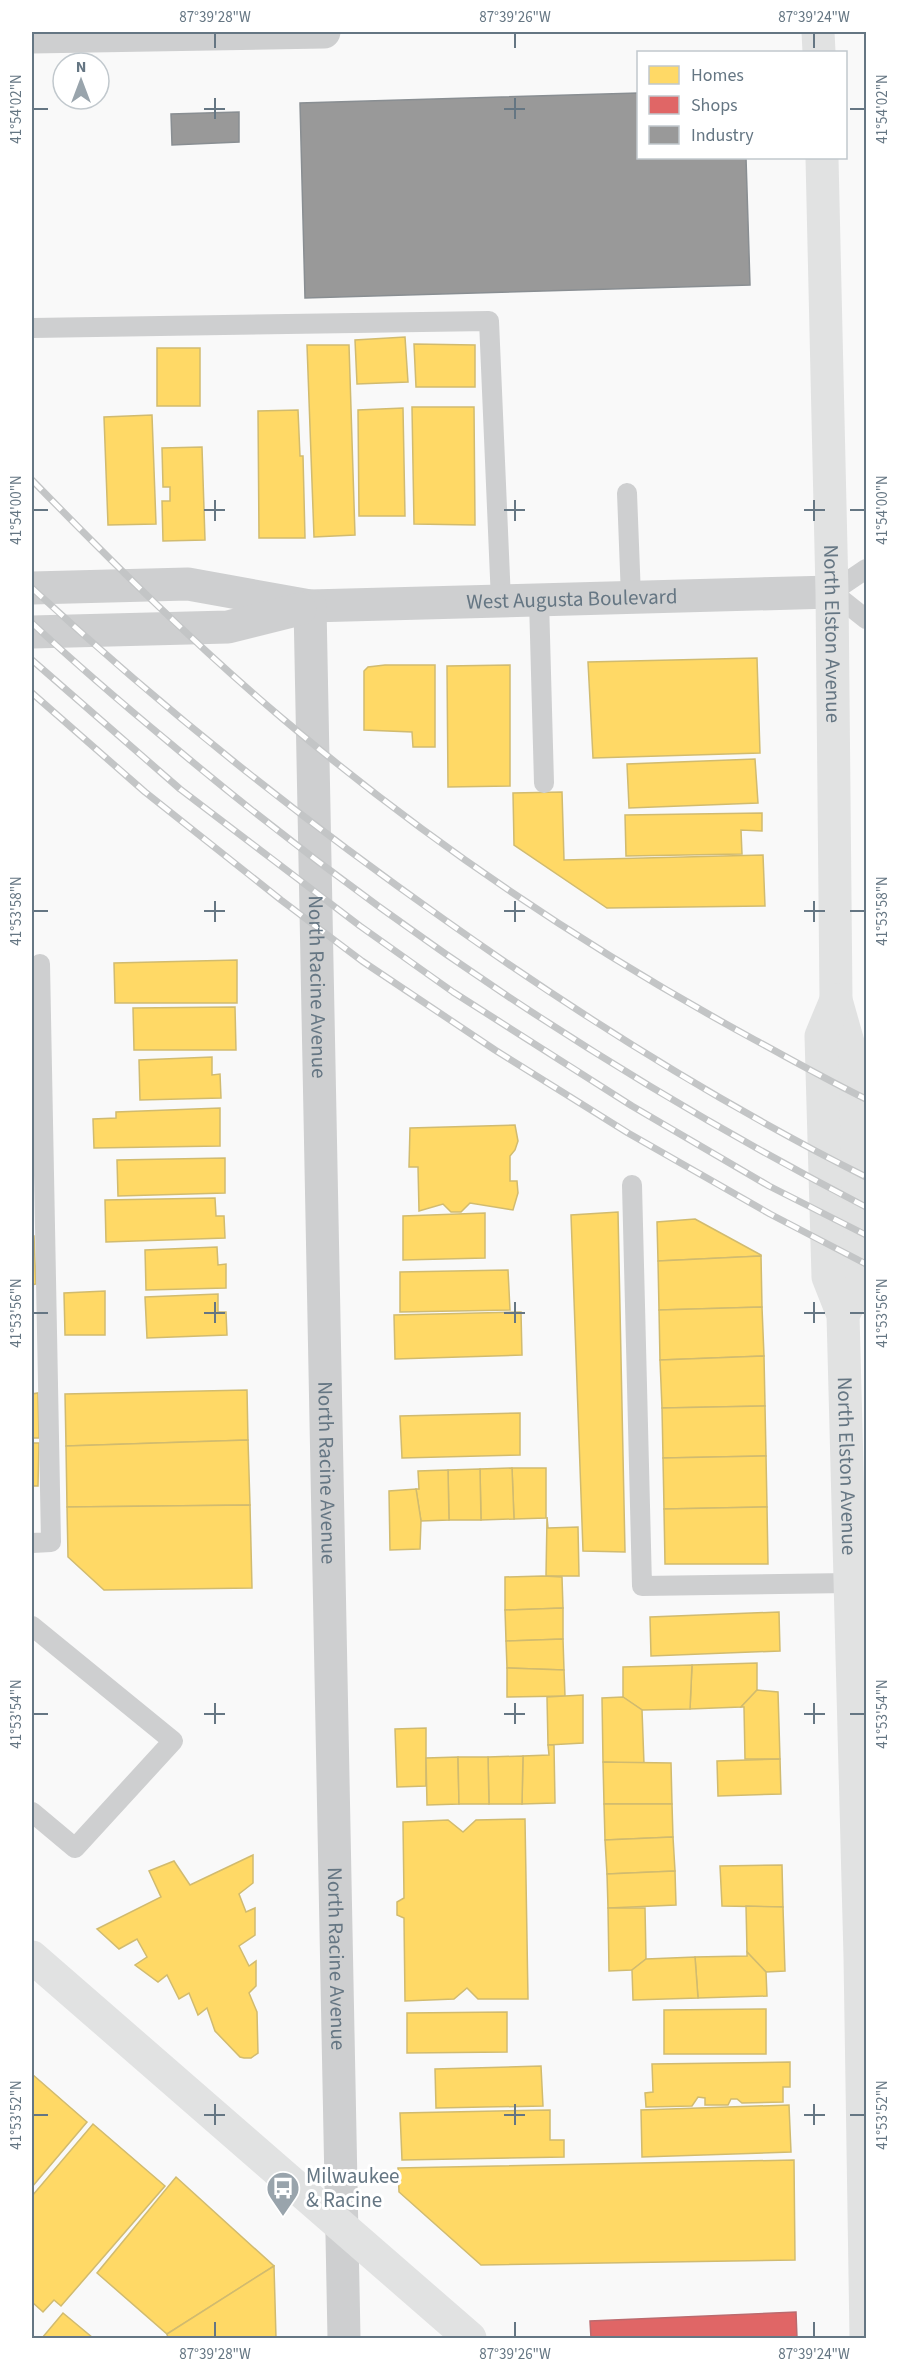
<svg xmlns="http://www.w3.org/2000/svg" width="898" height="2370" font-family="'Source Sans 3',sans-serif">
	<rect width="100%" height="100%" fill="#f9f9f9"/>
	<g fill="#ffd966" stroke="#d1bb6f" stroke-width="1.5">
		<polygon points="405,337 408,382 357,384 355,340"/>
		<polygon points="414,344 475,345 475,387 416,387"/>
		<polygon points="307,345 349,345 355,535 314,537"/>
		<rect x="157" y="348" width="43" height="58"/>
		<polygon points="412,407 474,407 475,525 414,524"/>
		<polygon points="403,408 405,516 359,516 358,410"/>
		<polygon points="298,410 300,456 303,456 305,538 259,538 258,411"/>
		<polygon points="152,415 156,524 108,525 104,417"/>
		<polygon points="202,447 205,540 163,541 162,501 170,501 170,487 163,487 162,448"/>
		<polygon points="757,658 760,753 593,758 588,662"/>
		<polygon points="385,665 435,665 435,747 413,747 412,732 364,730 364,671 368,667"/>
		<polygon points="510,665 510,786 448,787 447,666"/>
		<polygon points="755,759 758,803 629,808 627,764"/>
		<polygon points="562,792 564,860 763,855 765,906 607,908 514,845 513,793"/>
		<polygon points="762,813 762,831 741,830 742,854 626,856 625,815"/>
		<polygon points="237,960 237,1003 115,1003 114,963"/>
		<polygon points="235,1007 236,1050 134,1050 133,1008"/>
		<polygon points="212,1057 212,1075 220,1074 221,1098 140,1100 139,1060"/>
		<polygon points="220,1108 220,1146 94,1148 93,1119 116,1118 116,1112"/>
		<polygon points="515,1125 518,1141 515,1150 510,1156 510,1181 517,1181 518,1193 513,1210 470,1203 461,1212 451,1212 443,1204 419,1211 418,1167 409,1167 410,1128"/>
		<polygon points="225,1158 225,1193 118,1196 117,1160"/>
		<polygon points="215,1198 216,1216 224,1216 225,1238 106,1242 105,1200"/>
		<polygon points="618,1212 625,1552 583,1551 571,1215"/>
		<polygon points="485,1213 485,1258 403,1260 403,1216"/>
		<polygon points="695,1219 761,1255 761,1256 658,1261 657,1222"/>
		<polygon points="32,1236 34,1236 36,1284 32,1285"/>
		<polygon points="217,1247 218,1265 226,1264 226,1288 146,1290 145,1250"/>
		<polygon points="761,1256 762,1307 659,1310 658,1261"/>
		<polygon points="508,1270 510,1310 400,1312 400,1272"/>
		<polygon points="105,1291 105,1335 65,1335 64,1293"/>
		<polygon points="218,1294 218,1312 226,1312 227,1335 147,1338 145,1297"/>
		<polygon points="762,1307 764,1356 660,1360 659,1310"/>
		<polygon points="521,1312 522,1355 395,1359 394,1315"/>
		<polygon points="764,1356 765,1406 662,1408 660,1360"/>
		<polygon points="247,1390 248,1440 66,1446 65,1394"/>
		<polygon points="38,1393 39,1438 32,1438 32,1394"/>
		<polygon points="765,1406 766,1456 663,1458 662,1408"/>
		<polygon points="520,1413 520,1455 402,1458 400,1416"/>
		<polygon points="248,1440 250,1505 67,1507 66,1446"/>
		<polygon points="32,1443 39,1443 38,1486 32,1486"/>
		<polygon points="766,1456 767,1507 664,1509 663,1458"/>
		<polygon points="512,1468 546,1468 546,1518 514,1519"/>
		<polygon points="512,1468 514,1519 481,1520 480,1469"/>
		<polygon points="480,1469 481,1520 449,1520 448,1470"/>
		<polygon points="448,1470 449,1520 421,1521 416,1489 419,1489 418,1471"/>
		<polygon points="416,1489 421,1521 420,1549 390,1550 389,1491"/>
		<polygon points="250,1505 252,1588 104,1590 68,1557 67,1507"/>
		<polygon points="767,1507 768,1564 665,1564 664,1509"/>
		<polygon points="547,1517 548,1528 578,1527 579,1576 546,1576"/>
		<polygon points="543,1576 562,1577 563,1608 505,1610 505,1577"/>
		<polygon points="563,1608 563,1639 506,1641 505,1610"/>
		<polygon points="779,1612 780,1651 651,1656 650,1617"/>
		<polygon points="563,1639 564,1670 507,1668 506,1641"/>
		<polygon points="757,1663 757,1690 741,1707 690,1709 692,1665"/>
		<polygon points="692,1665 690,1709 642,1710 623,1697 623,1667"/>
		<polygon points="507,1668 564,1670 565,1696 507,1697"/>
		<polygon points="757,1690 778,1692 780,1759 745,1759 744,1707 741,1707"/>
		<polygon points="583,1695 583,1743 548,1745 547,1697"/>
		<polygon points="623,1697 642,1710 644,1764 603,1762 602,1698"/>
		<polygon points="426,1728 426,1786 397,1787 395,1729"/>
		<polygon points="548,1745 554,1745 555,1803 522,1804 523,1756 549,1755"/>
		<polygon points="523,1756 522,1804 489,1804 488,1757"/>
		<polygon points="458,1757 459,1804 427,1805 426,1758"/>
		<polygon points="458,1757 488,1757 489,1804 459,1804"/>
		<polygon points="780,1759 781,1794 718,1796 717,1761"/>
		<polygon points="603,1762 671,1763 672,1804 604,1804"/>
		<polygon points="604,1804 672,1804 673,1837 605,1840"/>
		<polygon points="525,1819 528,1999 478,1999 467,1988 454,1999 405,2001 404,1918 397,1915 397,1902 404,1898 403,1822 448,1820 463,1832 476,1820"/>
		<polygon points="673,1837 675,1871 607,1874 605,1840"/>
		<polygon points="253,1855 253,1883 239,1894 246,1912 255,1908 255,1935 239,1946 249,1966 256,1961 256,1986 249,1993 257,2012 258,2053 251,2058 244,2058 240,2057 215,2031 207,2008 198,2015 189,1993 179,1999 167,1975 158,1982 135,1965 147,1957 137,1939 119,1949 97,1929 161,1897 149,1871 174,1861 190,1885"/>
		<polygon points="782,1865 783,1907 722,1906 720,1866"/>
		<polygon points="675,1871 676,1905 608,1908 607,1874"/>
		<polygon points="746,1906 783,1907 785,1971 766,1972 747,1952"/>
		<polygon points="608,1908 645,1908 646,1959 632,1970 609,1971"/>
		<polygon points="747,1952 766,1972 767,1996 698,1998 695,1957 747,1956"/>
		<polygon points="695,1957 698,1998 633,2000 632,1970 646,1959"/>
		<polygon points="766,2009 766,2054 664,2054 664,2010"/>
		<polygon points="507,2012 507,2052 407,2053 407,2013"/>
		<polygon points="790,2062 790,2087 783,2087 783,2102 742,2103 737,2099 731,2099 728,2105 705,2105 705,2098 698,2097 692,2106 646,2107 645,2093 653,2092 652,2064"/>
		<polygon points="541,2066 543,2106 436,2108 435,2069"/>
		<polygon points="32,2074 87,2122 32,2187"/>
		<polygon points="789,2105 791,2152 642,2157 641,2110"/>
		<polygon points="550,2110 550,2140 564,2140 564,2157 402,2160 400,2113"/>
		<polygon points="93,2124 165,2186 61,2306 54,2300 43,2312 32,2302 32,2196"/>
		<polygon points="794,2160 795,2260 481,2265 399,2192 398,2168"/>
		<polygon points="176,2177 274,2266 167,2334 97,2273"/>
		<polygon points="274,2266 276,2338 168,2338 167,2334"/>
		<polygon points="63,2313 93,2338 42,2338"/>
	</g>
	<polygon fill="#e06666" stroke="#bb6b6f" stroke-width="1.5" points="796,2312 797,2338 591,2338 590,2321"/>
	<g fill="#999" stroke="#898e92" stroke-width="1.5">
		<polygon points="638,93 638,158 746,158 750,285 305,298 300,103"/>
		<polygon points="239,112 239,142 172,145 171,114"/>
	</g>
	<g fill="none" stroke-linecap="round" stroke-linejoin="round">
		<g stroke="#cecfd0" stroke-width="20">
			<polyline points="32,328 489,321 501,601"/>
			<polyline points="627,493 631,597"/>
			<polyline points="866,569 832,592 866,619"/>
			<polyline points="539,600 544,783"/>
			<polyline points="632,1185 642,1586 849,1583"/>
			<polyline points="32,1543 51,1542 40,964"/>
			<polyline points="32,1626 173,1741 75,1848 32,1812"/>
		</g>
		<g stroke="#cecfd0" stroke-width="33">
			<polyline points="32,37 324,32"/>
			<path id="s1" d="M 32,588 L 188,584 L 310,606 L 832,592"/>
			<path id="s2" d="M 310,606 L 344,2338"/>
			<polyline points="32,632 228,627 300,609"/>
		</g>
		<g stroke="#e1e2e2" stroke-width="33">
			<polyline points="818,32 819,52"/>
			<path id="s3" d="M 822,158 L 832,592 L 836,1000 L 849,1046 L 856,1291 L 843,1315"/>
			<path id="s4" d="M 836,1000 L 821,1036 L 828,1277 L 843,1315 L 860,1957 L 866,2338"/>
			<polyline points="32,1957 470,2338"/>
		</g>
		<defs>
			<g id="rail">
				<path d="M 32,480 C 112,562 195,645 283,719 C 428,842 588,949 755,1040 C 792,1060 829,1081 866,1099"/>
				<path d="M 32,588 C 162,708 300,818 445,920 C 579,1015 719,1103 866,1177"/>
				<path d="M 32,623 C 77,665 124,705 171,744 C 385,924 619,1079 866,1207"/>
				<polyline points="32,660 180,789 360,926 453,992 632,1106 769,1186 866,1235"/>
				<polyline points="32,693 145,792 281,900 362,961 495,1050 628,1133 770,1214 866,1264"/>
			</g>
		</defs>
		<use href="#rail" stroke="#c3c5c6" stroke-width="7"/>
		<use href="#rail" stroke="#fff" stroke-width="4.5" stroke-dasharray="14" stroke-linecap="butt"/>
	</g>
	<path fill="none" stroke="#657683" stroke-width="2" d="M 215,33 L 215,48M 515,33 L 515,48M 814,33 L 814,48M 215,98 L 215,119M 515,98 L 515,119M 33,109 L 48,109M 204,109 L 225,109M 504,109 L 525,109M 850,109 L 865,109M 215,500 L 215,521M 515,500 L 515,521M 814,500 L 814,521M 33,510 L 48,510M 204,510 L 225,510M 504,510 L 525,510M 804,510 L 825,510M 850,510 L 865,510M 215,901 L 215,922M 515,901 L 515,922M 814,901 L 814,922M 33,911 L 48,911M 204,911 L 225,911M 504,911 L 525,911M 804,911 L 825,911M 850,911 L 865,911M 215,1302 L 215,1323M 515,1302 L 515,1323M 814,1302 L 814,1323M 33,1313 L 48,1313M 204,1313 L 225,1313M 504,1313 L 525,1313M 804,1313 L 825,1313M 850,1313 L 865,1313M 215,1703 L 215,1724M 515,1703 L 515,1724M 814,1703 L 814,1724M 33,1714 L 48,1714M 204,1714 L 225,1714M 504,1714 L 525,1714M 804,1714 L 825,1714M 850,1714 L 865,1714M 215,2104 L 215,2125M 515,2104 L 515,2125M 814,2104 L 814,2125M 33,2115 L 48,2115M 204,2115 L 225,2115M 504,2115 L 525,2115M 804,2115 L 825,2115M 850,2115 L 865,2115M 215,2322 L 215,2337M 515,2322 L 515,2337M 814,2322 L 814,2337"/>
	<defs>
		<symbol id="bus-pin" viewBox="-11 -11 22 30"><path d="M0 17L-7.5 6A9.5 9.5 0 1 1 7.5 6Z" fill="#99a4ac" stroke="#fff"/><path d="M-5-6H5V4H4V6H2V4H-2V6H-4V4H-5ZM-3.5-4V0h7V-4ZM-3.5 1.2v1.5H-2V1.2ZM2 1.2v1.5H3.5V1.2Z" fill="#fff"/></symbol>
	</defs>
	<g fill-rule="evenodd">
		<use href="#bus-pin" x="264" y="2169" width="38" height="52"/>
	</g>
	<g text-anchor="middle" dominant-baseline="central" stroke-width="6" stroke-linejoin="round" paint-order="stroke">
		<g font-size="21" fill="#657683" stroke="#fff">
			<text stroke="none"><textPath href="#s1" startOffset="542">West Augusta Boulevard</textPath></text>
			<text stroke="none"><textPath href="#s3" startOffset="476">North Elston Avenue</textPath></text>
			<text stroke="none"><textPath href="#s2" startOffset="381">North Racine Avenue</textPath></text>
			<text stroke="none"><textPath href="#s4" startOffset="472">North Elston Avenue</textPath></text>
			<text stroke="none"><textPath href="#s2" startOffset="867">North Racine Avenue</textPath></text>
			<text stroke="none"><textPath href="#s2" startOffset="1353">North Racine Avenue</textPath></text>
		</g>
		<g font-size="21" fill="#657683" stroke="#fff" text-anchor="start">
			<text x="306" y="2176">Milwaukee<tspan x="306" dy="24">&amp; Racine</tspan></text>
		</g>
	</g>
	<rect width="898" height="2370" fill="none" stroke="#ffffff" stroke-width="66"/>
	<rect x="637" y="51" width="210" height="108" fill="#ffffff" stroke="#c1c8cd" stroke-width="1.5"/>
	<rect x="649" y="66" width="30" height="18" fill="#ffd966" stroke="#c1c8cd" stroke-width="1.5"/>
	<text x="691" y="81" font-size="18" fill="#657683">Homes</text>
	<rect x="649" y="96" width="30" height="18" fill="#e06666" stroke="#c1c8cd" stroke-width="1.5"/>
	<text x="691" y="111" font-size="18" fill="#657683">Shops</text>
	<rect x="649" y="126" width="30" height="18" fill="#999999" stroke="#c1c8cd" stroke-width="1.5"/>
	<text x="691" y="141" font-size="18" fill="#657683">Industry</text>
	<g transform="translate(81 81)"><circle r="28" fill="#ffffff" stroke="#c1c8cd" stroke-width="1.5"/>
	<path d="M0-4.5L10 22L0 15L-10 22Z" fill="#99a4ac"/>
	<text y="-9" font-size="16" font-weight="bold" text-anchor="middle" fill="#657683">N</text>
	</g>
	<rect x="33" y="33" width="832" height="2304" fill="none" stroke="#657683" stroke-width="2"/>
	<g font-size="15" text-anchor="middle" fill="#657683">
		<text x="215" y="22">87°39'28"W</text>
		<text x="515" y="22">87°39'26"W</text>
		<text x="814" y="22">87°39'24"W</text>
		<text transform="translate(16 109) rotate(-90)" y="5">41°54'02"N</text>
		<text transform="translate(882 109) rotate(-90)" y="5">41°54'02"N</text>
		<text transform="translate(16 510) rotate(-90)" y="5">41°54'00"N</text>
		<text transform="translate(882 510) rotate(-90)" y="5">41°54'00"N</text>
		<text transform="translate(16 911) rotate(-90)" y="5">41°53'58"N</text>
		<text transform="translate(882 911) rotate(-90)" y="5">41°53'58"N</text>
		<text transform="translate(16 1313) rotate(-90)" y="5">41°53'56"N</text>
		<text transform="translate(882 1313) rotate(-90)" y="5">41°53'56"N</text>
		<text transform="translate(16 1714) rotate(-90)" y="5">41°53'54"N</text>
		<text transform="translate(882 1714) rotate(-90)" y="5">41°53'54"N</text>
		<text transform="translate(16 2115) rotate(-90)" y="5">41°53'52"N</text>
		<text transform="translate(882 2115) rotate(-90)" y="5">41°53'52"N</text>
		<text x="215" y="2359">87°39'28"W</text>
		<text x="515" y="2359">87°39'26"W</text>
		<text x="814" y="2359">87°39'24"W</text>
	</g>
</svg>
